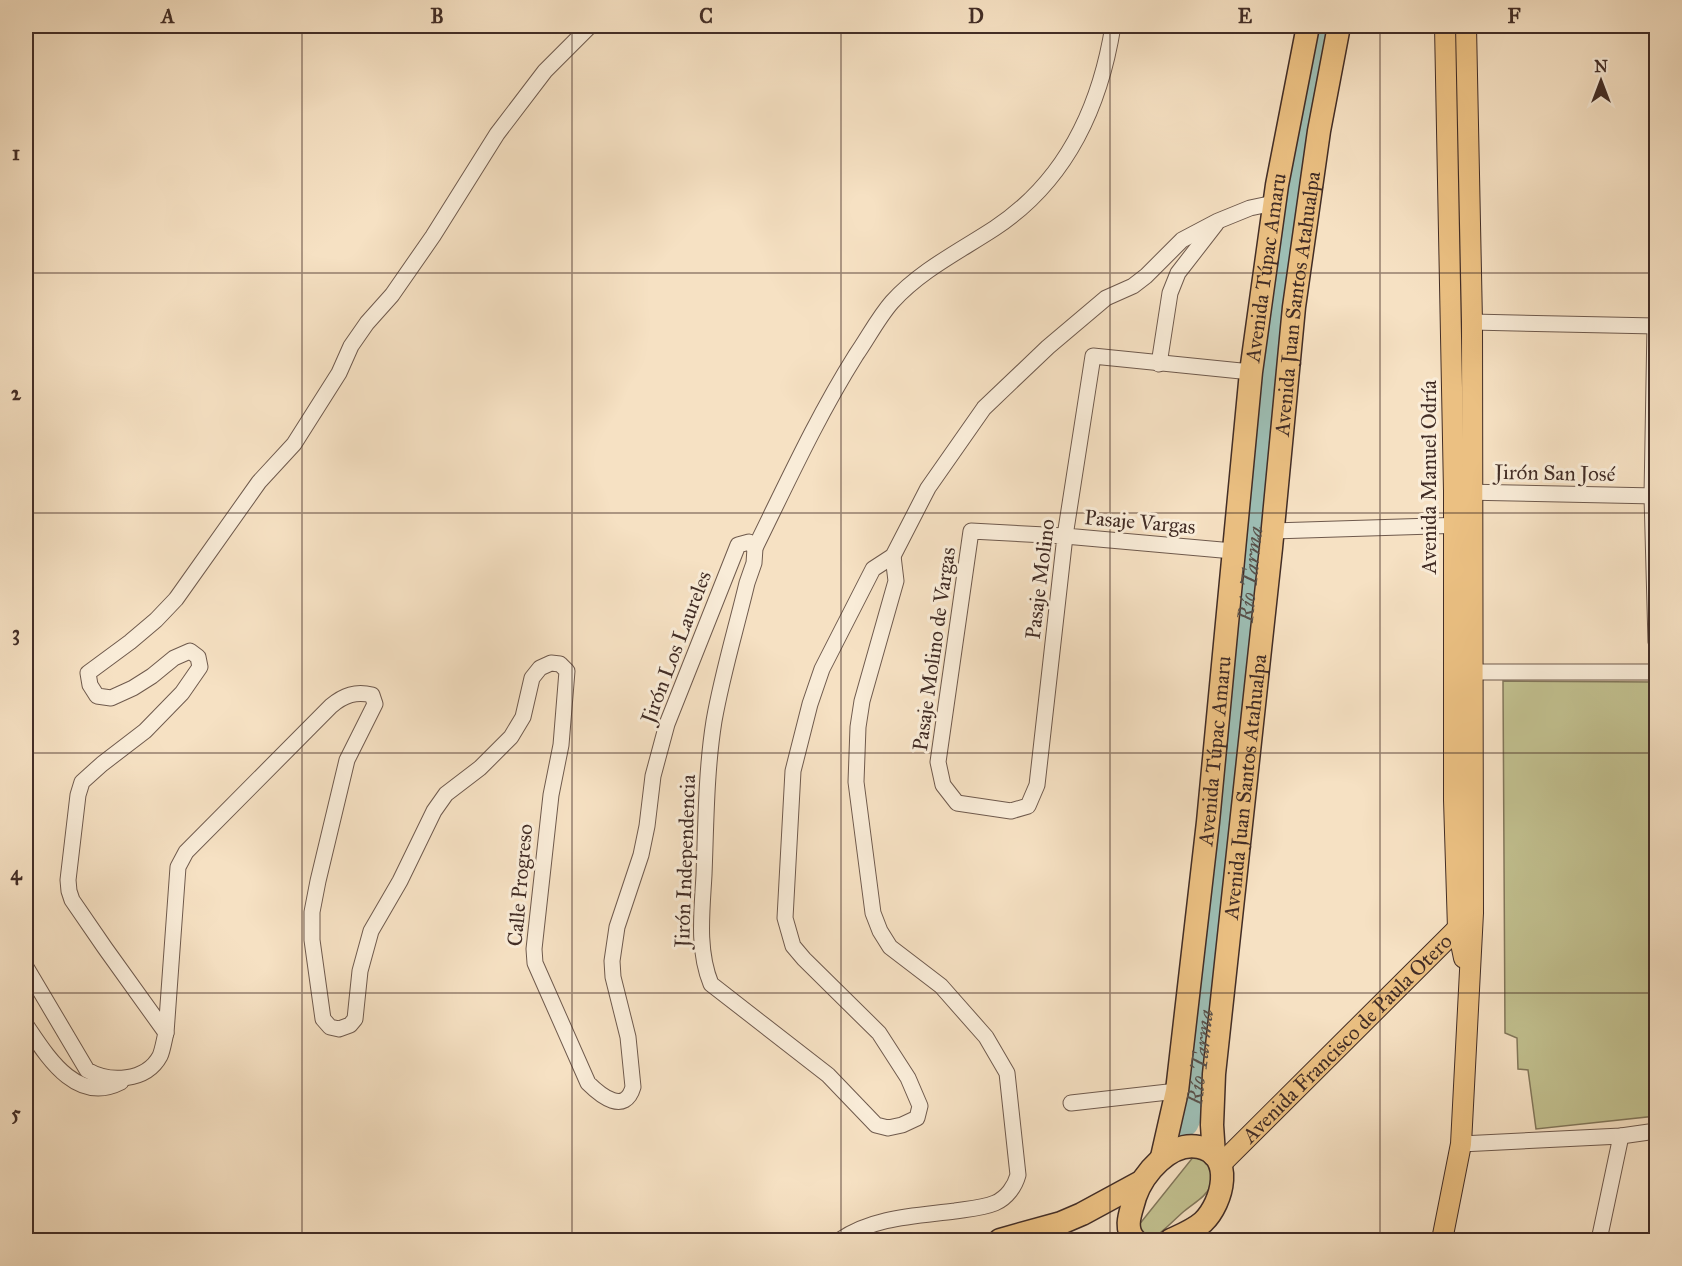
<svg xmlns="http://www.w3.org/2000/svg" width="1682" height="1266" font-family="'IM FELL Great Primer',serif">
	<rect width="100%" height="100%" fill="#f6e1c3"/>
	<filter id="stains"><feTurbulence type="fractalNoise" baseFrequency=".00333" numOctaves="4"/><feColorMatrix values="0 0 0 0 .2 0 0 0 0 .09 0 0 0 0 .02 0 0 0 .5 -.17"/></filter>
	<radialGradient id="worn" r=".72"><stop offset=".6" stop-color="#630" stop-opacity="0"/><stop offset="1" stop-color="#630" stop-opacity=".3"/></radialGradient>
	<g fill="#c2c190" stroke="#82775b" stroke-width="1.5">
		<polygon points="1503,681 1656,682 1656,1116 1536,1129 1528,1070 1518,1069 1517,1038 1505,1033"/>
		<path d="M 1194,1156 L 1207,1160 C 1220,1192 1202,1196 1182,1213 C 1172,1222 1164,1231 1153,1238 L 1146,1237 L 1138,1226 Z"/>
	</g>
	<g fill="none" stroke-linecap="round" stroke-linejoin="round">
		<path stroke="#9dbeb4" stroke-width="27" id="s1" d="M 1185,1123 L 1194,1103 L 1201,1049 L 1277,309 L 1304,127 L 1324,26"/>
		<defs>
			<g id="minor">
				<path d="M 1113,26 C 1100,107 1066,181 995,228 C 960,251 921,270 892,302 C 878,318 868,338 856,355 C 817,417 787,483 755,548 L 754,563 L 747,583 C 736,629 722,675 714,721 C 706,771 706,824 704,875 C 702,911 697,950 711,984 L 828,1075 L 876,1125 L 888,1128 L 902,1125 L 917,1118 L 920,1106 L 908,1078 L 879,1033 L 804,959 L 793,946 L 785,918 L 793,771 L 810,704 L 822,669 L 873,569 L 893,556 L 928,488 L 984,408 L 1048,347 L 1106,298 L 1133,286 L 1146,276 L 1182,240 L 1218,221 L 1250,208 L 1274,203"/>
				<polyline points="1472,322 1656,326"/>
				<polyline points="1655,325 1652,496 1656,642"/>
				<polyline points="1159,364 1170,293 1178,273 1216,224"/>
				<polyline points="1463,492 1656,496"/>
				<polyline points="1273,531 1465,525"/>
				<polyline points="1233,551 1065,536 971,531 938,762 943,785 957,803 1011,811 1028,806 1037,785 1065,536 1093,356 1251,372"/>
				<polyline points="1472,672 1656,672"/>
				<path d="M 26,967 L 87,1070 C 109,1083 146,1082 160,1056 C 163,1049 164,1040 166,1033 L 178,867 L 186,852 L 331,706 C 344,695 356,691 372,695 L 375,704 L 347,760 L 318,881 L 312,912 L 312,940 L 323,1019 L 330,1027 L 339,1029 L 350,1025 L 355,1019 L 360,971 L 371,931 L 400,881 L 434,811 L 446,794 L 480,768 L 511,737 L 523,717 L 532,678 L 540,668 L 551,663 L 560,664 L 567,671 L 561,745 L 551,795 L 534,949 L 535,963 L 588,1083 C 601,1096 625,1115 633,1087 L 628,1037 L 613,977 L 612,961 L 617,927 L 641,855 L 647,826 L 653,776 L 667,724 L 738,545 L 749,542 L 755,548"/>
				<path d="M 26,1025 C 47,1056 76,1105 121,1082"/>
				<polyline points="166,1033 105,948 72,900 69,891 68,880 78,795 82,782 102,764 145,731 182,693 200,667 198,657 190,651 174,658 152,676 133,688 111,698 97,696 90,685 88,673 130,642 156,620 176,599 259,482 294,444 339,373 351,346 367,323 392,295 433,236 497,134 545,71 590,26"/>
				<polyline points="1071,1103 1177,1091"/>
				<polyline points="1461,1144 1621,1136 1656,1131"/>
				<path d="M 840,1240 C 873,1217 916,1216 955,1211 C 968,1209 983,1208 995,1203 C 1007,1198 1015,1186 1018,1175 L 1007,1073 L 986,1037 L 941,986 L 890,947 L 880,931 L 873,913 L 856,782 L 858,727 L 862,701 L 896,581 L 893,556"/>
				<polyline points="1599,1240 1621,1136"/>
			</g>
			<g id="major">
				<polyline points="1445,26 1454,491 1454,800 1458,929 1464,958"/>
				<path id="s2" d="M 1221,1164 L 1465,921"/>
				<polyline points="1442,1240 1461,1144 1473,913 1472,322 1466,26"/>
			</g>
			<g id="highway">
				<path id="s3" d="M 1214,1155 L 1212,1125 L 1214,1074 L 1271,548 L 1294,307 L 1319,131 L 1339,26"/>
				<path id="s4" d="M 1162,1157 L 1177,1091 L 1208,822 L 1251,372 L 1277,185 L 1308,26"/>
				<polyline points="1000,1240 1061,1223 1082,1214 1141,1182"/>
				<path d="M 1135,1240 C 1123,1228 1131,1212 1135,1197 C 1143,1174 1170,1141 1199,1147 C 1235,1154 1223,1203 1203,1222 C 1194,1230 1182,1235 1171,1240"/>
			</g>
		</defs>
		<use href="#minor" stroke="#6f5a4d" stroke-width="17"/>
		<use href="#major" stroke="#422d26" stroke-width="22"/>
		<use href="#highway" stroke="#422d26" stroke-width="25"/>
		<use href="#minor" stroke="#f9ecd8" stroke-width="15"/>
		<use href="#major" stroke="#ebc082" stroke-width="20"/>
		<use href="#highway" stroke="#ebc082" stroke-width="22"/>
	</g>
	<path fill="none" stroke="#422d26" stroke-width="1.5" stroke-opacity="0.55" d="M 302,26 L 302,1240M 572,26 L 572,1240M 841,26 L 841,1240M 1110,26 L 1110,1240M 1380,26 L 1380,1240M 26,273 L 1656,273M 26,513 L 1656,513M 26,753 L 1656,753M 26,993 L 1656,993"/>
	<g text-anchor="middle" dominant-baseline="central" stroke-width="6" stroke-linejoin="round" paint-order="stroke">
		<g font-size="21" fill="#422d26" stroke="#f9ecd8">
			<text stroke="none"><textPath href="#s4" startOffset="896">Avenida Túpac Amaru</textPath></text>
			<text stroke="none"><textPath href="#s3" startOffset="856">Avenida Juan Santos Atahualpa</textPath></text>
			<text transform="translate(1555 473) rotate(1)">Jirón San José</text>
			<text transform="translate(1429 477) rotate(-90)">Avenida Manuel Odría</text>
			<text transform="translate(1140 522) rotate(5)">Pasaje Vargas</text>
			<text transform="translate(1040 579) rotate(-83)">Pasaje Molino</text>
			<text transform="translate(676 647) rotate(-69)">Jirón Los Laureles</text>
			<text transform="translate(934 649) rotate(-82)">Pasaje Molino de Vargas</text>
			<text stroke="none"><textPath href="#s4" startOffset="410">Avenida Túpac Amaru</textPath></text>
			<text stroke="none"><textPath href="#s3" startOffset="370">Avenida Juan Santos Atahualpa</textPath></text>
			<text transform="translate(685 861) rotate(-88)">Jirón Independencia</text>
			<text transform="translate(520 885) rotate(-85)">Calle Progreso</text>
			<text stroke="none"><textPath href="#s2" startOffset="178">Avenida Francisco de Paula Otero</textPath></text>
		</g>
		<g font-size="22" font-style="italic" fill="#59514a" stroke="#f9ecd8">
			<text stroke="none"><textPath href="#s1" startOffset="554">Río Tarma</textPath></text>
			<text stroke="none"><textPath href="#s1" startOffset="68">Río Tarma</textPath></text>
		</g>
	</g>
	<rect width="1682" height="1266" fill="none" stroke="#f6e1c3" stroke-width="66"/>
	<g transform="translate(1601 81)" stroke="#f9ecd8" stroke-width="4.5" paint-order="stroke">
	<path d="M0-4.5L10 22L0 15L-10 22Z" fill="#422d26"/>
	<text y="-9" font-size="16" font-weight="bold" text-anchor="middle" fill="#422d26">N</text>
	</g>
	<rect x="33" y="33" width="1616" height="1200" fill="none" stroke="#422d26" stroke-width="2"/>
	<g font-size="20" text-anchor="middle" font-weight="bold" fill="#422d26">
		<text x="168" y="23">A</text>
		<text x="437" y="23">B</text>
		<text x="706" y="23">C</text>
		<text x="976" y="23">D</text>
		<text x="1245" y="23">E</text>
		<text x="1514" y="23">F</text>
		<text x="16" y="160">1</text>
		<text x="16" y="400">2</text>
		<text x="16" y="640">3</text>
		<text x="16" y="880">4</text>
		<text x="16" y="1120">5</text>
	</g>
	<rect width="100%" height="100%" filter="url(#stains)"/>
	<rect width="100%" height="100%" fill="url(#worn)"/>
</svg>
